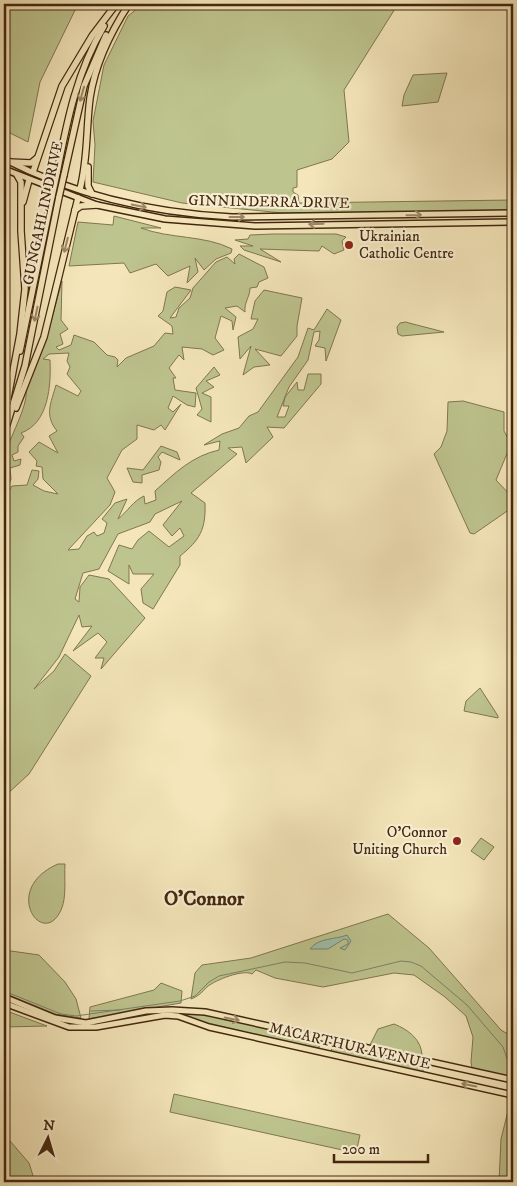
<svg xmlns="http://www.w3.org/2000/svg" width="517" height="1186" font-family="'IM FELL DW Pica',serif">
	<rect width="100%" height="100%" fill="#f4e6ba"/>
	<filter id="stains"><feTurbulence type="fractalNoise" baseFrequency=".004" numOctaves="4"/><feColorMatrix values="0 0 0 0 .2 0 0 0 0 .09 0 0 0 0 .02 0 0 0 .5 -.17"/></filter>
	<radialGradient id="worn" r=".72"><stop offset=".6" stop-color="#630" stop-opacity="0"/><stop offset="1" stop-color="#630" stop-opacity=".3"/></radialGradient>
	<g fill="#bec48e" stroke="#81764f">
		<polygon points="4,4 78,4 40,82 28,142 4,130"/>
		<polygon points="143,4 398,4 344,90 349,142 332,159 297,170 297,187 293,188 293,192 298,195 299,203 513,200 513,211 282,213 182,203 93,182 95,145 93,121 104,65 128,16"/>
		<polygon points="447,73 438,102 402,106 404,95 413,75"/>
		<path d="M 114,216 L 161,228 L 141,228 C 170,239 205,235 232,249 L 231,253 L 216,259 L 204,270 L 195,258 L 198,272 L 187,283 L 190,266 L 168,276 L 156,264 L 130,273 L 124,263 L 69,266 L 78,222 L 113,225 Z"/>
		<polygon points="273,234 336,234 346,237 342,241 344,250 334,254 322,246 319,251 260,249 281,262 244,250 240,246 253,246 235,240 248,239 250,235"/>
		<path d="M 239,254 L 264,267 L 268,278 L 259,282 L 257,287 L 250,288 C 250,297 244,302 245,312 L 237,306 L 225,308 L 236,317 L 233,330 L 232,321 L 221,316 L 215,338 L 224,350 L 213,355 L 202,349 L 182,347 L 184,360 L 179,355 L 169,368 L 176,378 L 173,378 L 175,390 L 196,393 L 195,407 L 187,405 L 173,396 L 168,408 L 173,412 L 181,404 L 165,430 L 161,425 L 154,430 L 137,425 L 137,439 L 122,450 L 107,478 L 115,492 L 110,505 L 68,550 L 79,549 L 87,536 L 94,532 L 97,536 L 104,533 L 107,523 L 102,519 L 115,503 L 127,499 L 118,519 C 128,511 133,501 144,496 L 145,504 L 156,500 L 155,491 C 175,473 192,456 219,450 L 220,441 L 204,445 L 222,434 L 239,428 L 249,416 L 258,412 L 298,357 L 308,328 L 314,330 L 327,309 L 341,320 L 326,361 L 325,348 L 315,346 L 319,340 L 320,331 L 314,332 L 308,360 L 289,387 L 277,417 L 285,417 L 289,406 L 283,406 L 285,397 L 297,382 L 298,390 L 304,390 L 308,374 L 321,374 L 321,384 L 284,428 L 267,427 L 273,437 L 246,463 L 242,447 L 228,448 L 237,454 L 191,493 L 205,503 C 206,529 200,540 180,556 L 180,565 L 153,609 L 143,603 L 141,589 L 154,574 L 133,574 L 129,565 L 129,584 L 108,571 L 119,545 L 132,549 L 138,540 L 149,531 L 169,547 L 184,536 L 180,528 L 172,536 L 163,525 L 182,501 L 155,514 L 150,522 L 118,534 L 99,569 L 83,573 L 75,599 L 79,602 L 80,587 L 89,575 L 109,579 L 145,618 L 101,669 L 104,658 L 95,658 L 107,642 L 98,633 L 73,651 L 92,626 L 82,627 L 79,615 L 59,657 L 34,689 L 54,671 L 65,654 L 91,676 L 29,774 L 5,796 L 4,498 L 12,486 L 27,485 L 32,470 L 39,471 L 38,479 L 33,485 L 44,491 L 58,494 L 43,479 L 42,467 L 36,466 L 37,461 L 29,452 L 39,442 L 58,453 L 49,436 L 57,431 C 44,415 51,403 56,385 L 78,396 L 81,391 L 67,374 L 70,367 L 67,361 L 69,353 L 49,354 L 43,359 L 50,360 C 51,385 49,423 21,433 L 24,437 L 18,446 L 18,452 L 12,455 L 14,461 L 21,459 L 20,465 L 10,468 L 11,479 L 4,496 C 4,484 1,469 4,457 C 9,439 28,406 26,391 L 46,340 L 62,281 L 61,320 L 68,329 L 60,334 L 63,344 L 56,347 L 59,350 L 71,345 L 74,335 L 94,342 L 107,355 L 115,357 L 118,360 L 117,367 L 126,358 L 154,346 L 165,333 L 173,334 L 172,326 L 158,316 L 163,311 L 167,292 L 175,287 L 191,290 L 170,318 L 176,317 L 179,308 L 190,298 L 193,288 L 216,262 L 227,257 L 235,264 L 234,259 Z"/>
		<polygon points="264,290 302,298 297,326 297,336 281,356 255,349 270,365 254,367 243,375 251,346 240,359 238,337 253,329 258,319 251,319 255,301"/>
		<polygon points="406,322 409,323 444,332 402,336 398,334 397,327 400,323"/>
		<polygon points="214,367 220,375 206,381 214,387 202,393 211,397 211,422 197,415 202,409 196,388"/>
		<polygon points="463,401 504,412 504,431 511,444 496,480 513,498 513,507 474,534 470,533 434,454 441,447 447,431 448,402"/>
		<polygon points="161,446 177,452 180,460 162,452 158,457 161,462 159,470 142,475 142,483 133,482 127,468 143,470"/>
		<polygon points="480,688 498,716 498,718 464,711 466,701"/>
		<polygon points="481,838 494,847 484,860 471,851"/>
		<path d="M 58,864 L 65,864 C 64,878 67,897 61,910 C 43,950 0,889 58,864 Z"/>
		<path d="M 388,914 L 429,948 L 501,1030 L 513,1037 L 513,1078 L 472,1068 L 471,1062 L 473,1037 L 466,1016 L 445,997 L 414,975 L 394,973 L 323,987 L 275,978 L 256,970 L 252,974 C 243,969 215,980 207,987 C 202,992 199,996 191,999 L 195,973 L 202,965 L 251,958 Z"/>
		<polygon points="11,951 39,955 65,982 76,999 81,1018 55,1014 4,994 4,953"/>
		<polygon points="161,983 182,991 181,1003 89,1019 90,1007 154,990"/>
		<polygon points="4,1010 47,1026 4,1027"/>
		<polygon points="190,1013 214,1016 320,1039 319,1048 204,1024 188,1016 187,1014"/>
		<path d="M 394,1024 C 409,1030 422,1040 422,1057 L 370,1045 L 378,1029 Z"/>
		<polygon points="333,1043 424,1062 423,1072 331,1052"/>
		<polygon points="174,1094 360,1135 356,1153 170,1112"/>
		<polygon points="510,1103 513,1103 513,1182 499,1182 501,1139"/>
		<polygon points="4,1134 29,1163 35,1182 4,1182"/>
	</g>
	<path fill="#9dc0aa" stroke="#79836c" d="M 347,935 L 351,941 L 345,950 L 340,948 L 348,944 L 348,940 L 344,939 L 328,949 L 310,949 C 319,937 335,940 347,935 Z"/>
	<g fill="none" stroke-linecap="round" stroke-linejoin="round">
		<g stroke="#79836c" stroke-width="1">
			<polyline points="4,991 61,1014 76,1016 180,1001 195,996 209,982 219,976 285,962 305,963 352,973 401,961 411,962 421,966 467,1005 503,1047 511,1070"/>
			<polyline points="91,1011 120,1010"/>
			<polyline points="512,1182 513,1168"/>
		</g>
		<defs>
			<g id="major">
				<path d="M 4,159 C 74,195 154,213 232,217 L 513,213"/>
				<polyline points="4,169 97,205 165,219 255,226 513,222"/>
				<polyline points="4,997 55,1018 86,1023 146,1011 172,1010 205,1012 513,1080"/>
				<polyline points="4,1003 69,1027 96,1027 165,1015 178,1016 209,1027 513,1095"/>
			</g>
			<g id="highway">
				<polyline points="9,162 31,163 37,158"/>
				<polyline points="88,167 88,186 92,194"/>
				<polyline points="33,172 62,86 92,36 114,7"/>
				<path d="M 57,173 C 67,121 77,71 104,26"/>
				<polyline points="64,175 84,86 106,35"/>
				<path d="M 80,189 C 88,159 86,129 90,98 C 95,64 110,33 129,4"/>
				<polyline points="23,202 29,180"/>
				<polyline points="75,210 81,206 97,205"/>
				<polyline points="20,351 52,196"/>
				<polyline points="7,403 20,334 25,289 21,231 21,182 17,175"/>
				<polyline points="16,408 44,337 78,198"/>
				<polyline points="4,413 8,401"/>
				<polyline points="4,434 25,366 59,197"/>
			</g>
		</defs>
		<use href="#major" stroke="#442710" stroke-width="8"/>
		<use href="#highway" stroke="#442710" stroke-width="8"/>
		<use href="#major" stroke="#f4e6ba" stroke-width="5"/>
		<use href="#highway" stroke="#f4e6ba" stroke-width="5.5"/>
		<defs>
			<g id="highway-bridge">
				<polyline points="52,196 57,173"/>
				<polyline points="59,197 64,175"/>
			</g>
		</defs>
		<use href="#highway-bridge" stroke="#442710" stroke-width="8" stroke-linecap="butt"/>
		<use href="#highway-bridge" stroke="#f4e6ba" stroke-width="5.5"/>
	</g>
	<defs><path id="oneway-shaft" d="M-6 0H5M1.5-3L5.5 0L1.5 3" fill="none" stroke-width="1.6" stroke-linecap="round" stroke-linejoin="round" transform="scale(1.25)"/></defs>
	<g stroke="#9c8665">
		<use href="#oneway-shaft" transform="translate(82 94) rotate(106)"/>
		<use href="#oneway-shaft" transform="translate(139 206) rotate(12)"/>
		<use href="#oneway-shaft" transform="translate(414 215) rotate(-1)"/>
		<use href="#oneway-shaft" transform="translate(237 217)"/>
		<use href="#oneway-shaft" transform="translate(316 224) rotate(178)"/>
		<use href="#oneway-shaft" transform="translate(66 245) rotate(104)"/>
		<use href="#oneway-shaft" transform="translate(36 314) rotate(102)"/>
		<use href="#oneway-shaft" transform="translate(232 1019) rotate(12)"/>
		<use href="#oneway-shaft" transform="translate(469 1085) rotate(-168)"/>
	</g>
	<g fill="#8f2418" stroke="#f8efd2" stroke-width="2">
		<circle cx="349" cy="245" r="5"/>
		<circle cx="457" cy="841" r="5"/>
	</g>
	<g text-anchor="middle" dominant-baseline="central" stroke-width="4.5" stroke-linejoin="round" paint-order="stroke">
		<g font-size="15" fill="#442710" stroke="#f8efd2">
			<text transform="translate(269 202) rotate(1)">GINNINDERRA DRIVE</text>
			<text transform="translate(43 213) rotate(-78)">GUNGAHLIN DRIVE</text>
			<text transform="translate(350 1046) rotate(13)">MACARTHUR AVENUE</text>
		</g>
		<g font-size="15" fill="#442710" stroke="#f8efd2" text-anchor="start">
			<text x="359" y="236">Ukrainian<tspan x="359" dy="17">Catholic Centre</tspan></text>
			<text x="447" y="832" text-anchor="end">O'Connor<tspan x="447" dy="17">Uniting Church</tspan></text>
		</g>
		<g font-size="20" font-weight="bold" fill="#442710" stroke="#f8efd2">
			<text x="204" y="899">O'Connor</text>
		</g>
	</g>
	<rect width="517" height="1186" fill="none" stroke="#f4e6ba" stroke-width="20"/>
	<rect x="5" y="5" width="507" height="1176" fill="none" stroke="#442710" stroke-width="2.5"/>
	<rect x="10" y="10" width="497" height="1166" fill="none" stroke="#442710"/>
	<g transform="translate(48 1138) rotate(5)" stroke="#f8efd2" stroke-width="4" paint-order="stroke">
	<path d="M0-4L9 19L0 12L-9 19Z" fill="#442710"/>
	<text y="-8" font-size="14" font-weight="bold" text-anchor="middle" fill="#442710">N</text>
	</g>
	<path d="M334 1154v8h94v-8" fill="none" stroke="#442710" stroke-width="2.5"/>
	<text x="342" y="1154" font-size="15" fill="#442710" stroke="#f8efd2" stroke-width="4" paint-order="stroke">200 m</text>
	<rect width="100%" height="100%" filter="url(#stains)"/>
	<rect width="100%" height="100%" fill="url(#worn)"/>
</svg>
